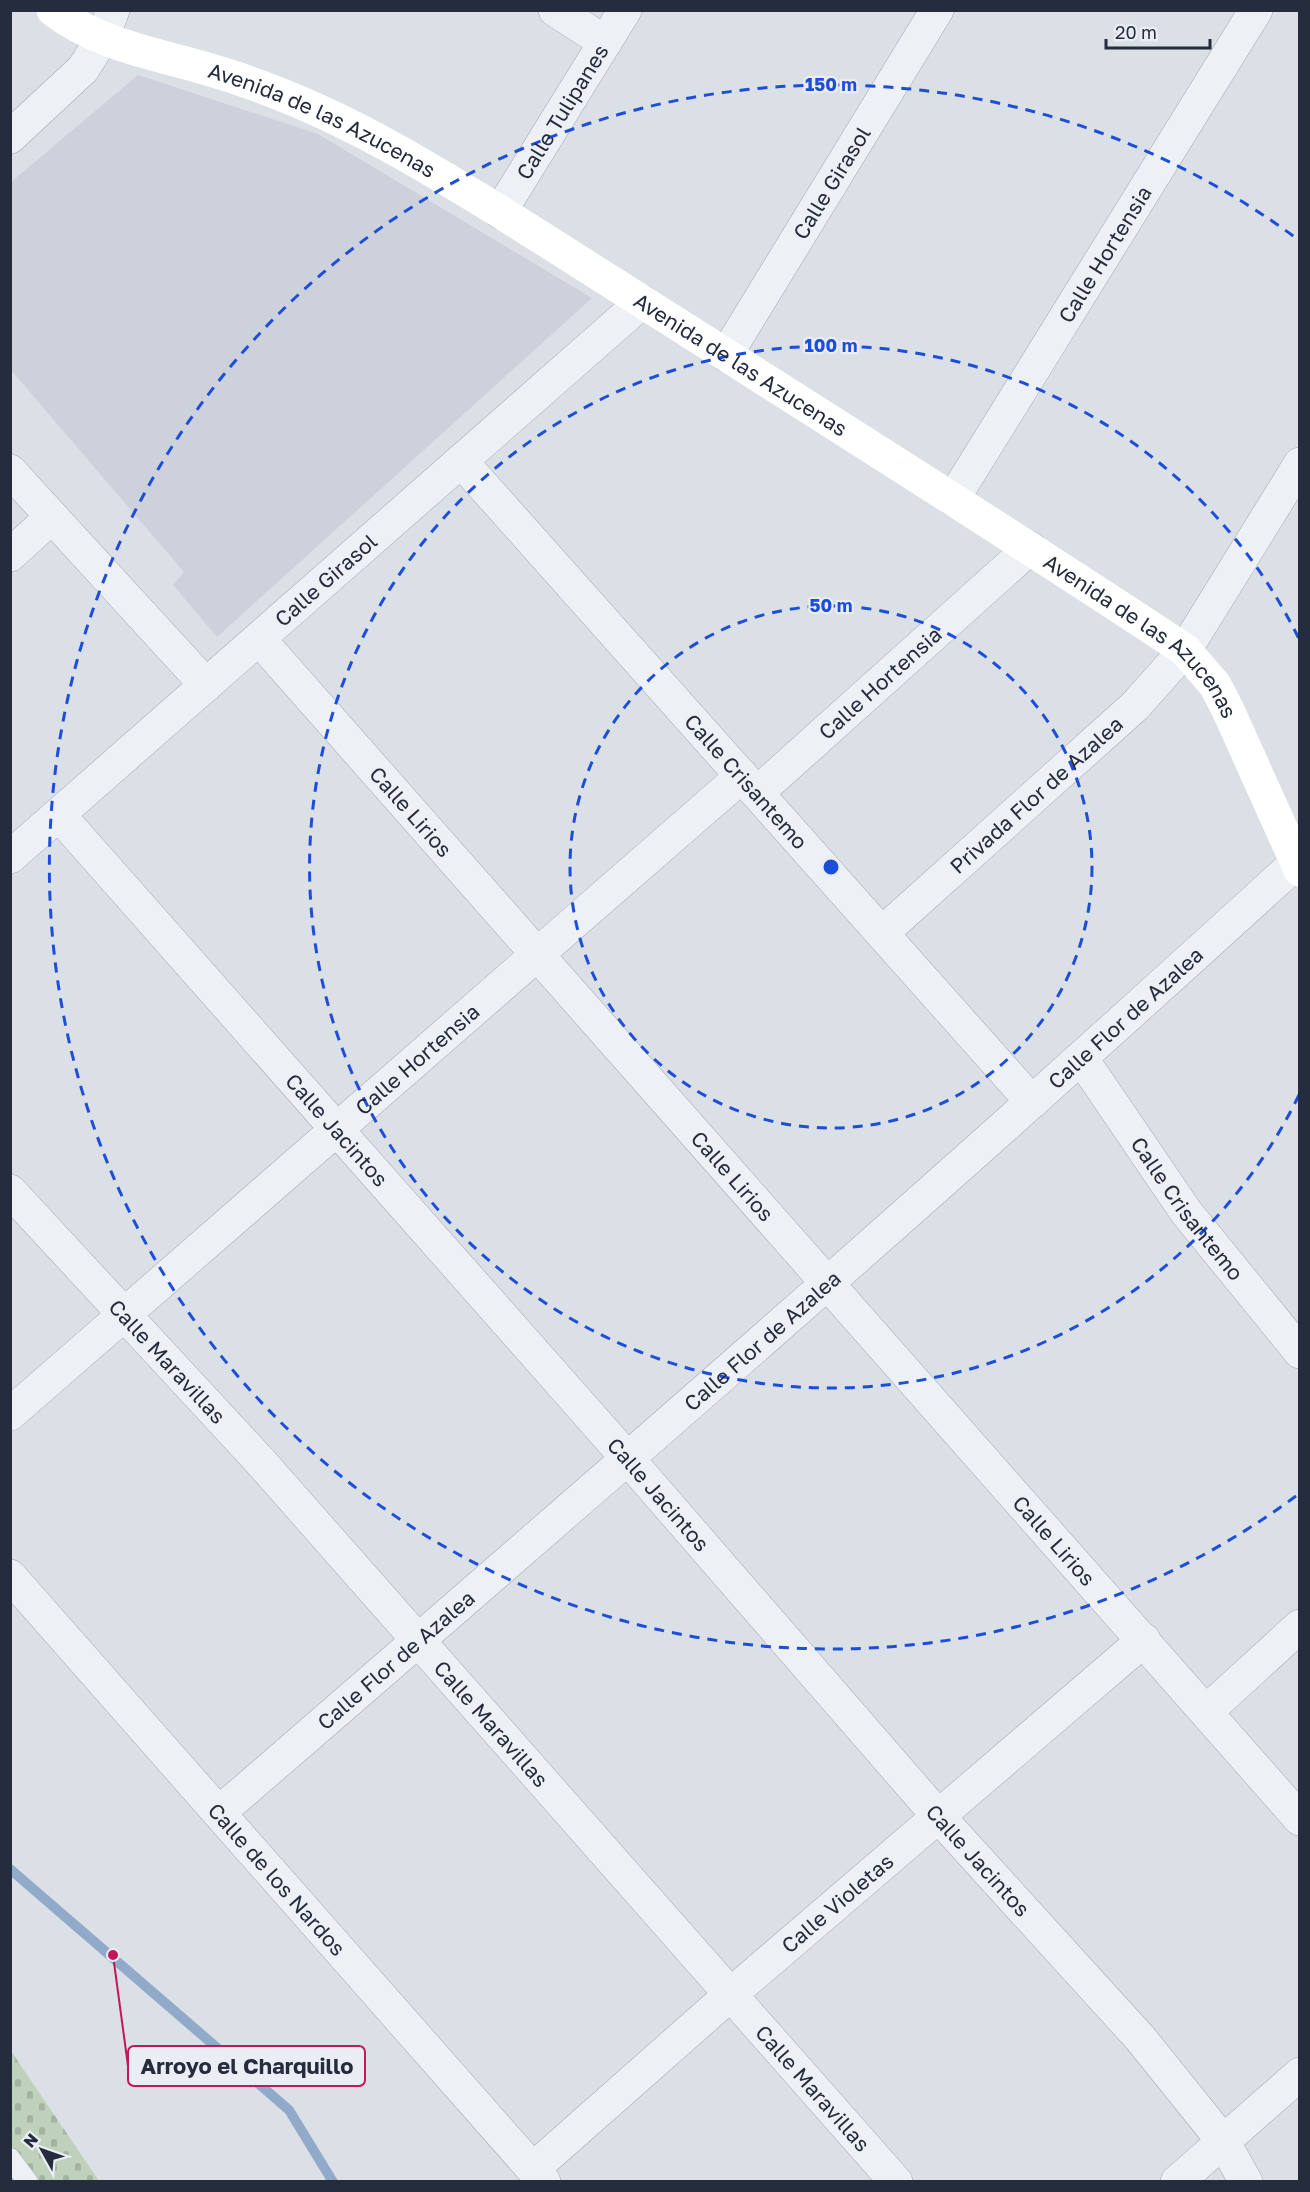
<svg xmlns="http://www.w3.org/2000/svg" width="1310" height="2192" font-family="'Golos Text',sans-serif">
	<defs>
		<pattern id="cemetery-stones" width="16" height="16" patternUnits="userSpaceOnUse" patternTransform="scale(1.5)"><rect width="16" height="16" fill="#c0d1bb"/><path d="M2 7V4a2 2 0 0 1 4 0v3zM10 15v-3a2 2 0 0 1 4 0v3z" fill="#a5b4a2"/></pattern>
	</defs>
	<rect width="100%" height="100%" fill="#dbdfe6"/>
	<polygon fill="#ccd1dc" points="138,75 318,134 592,298 217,637 173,585 184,572 11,370 11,182"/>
	<polygon fill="url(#cemetery-stones)" points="11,2051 99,2181 11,2181"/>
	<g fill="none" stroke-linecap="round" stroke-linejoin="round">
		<polyline stroke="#92aaca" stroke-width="10" points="10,1869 289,2110 333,2182"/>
		<defs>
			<polyline id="lane" points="10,2158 28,2182"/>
			<g id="street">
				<polyline points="555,10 605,42"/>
				<polyline points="10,137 83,69 102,39 113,10"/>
				<path id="s1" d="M 500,212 L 625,10"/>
				<path id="s2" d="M 726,355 L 937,10"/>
				<path id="s3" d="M 461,461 L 1032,1102"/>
				<polyline points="10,471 206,685"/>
				<path id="s4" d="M 953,499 L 1256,10"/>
				<polyline points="10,555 52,517"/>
				<path id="s5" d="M 259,639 L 1300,1819"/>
				<path id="s6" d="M 757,793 L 1030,548"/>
				<path id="s7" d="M 59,815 L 628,1459 L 939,1817 L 1140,2038 L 1223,2141 L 1246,2182"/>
				<path id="s8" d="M 10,857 L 642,302"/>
				<path id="s9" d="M 882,933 L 1135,706 L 1185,650 L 1300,464"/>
				<path id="s10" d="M 1082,1059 L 1186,1212 L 1300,1352"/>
				<path id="s11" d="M 10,1191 L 259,1460 L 896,2182"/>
				<path id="s12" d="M 10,1414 L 742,776"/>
				<path id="s13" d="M 10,1576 L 544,2182"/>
				<polyline points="1207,1711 1300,1626"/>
				<path id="s14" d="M 221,1811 C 582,1499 943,1186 1296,863"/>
				<path id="s15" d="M 533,2169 L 731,1994 L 1144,1640"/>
				<polyline points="1177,2182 1300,2074"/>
			</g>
		</defs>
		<use href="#lane" stroke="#a4a9b3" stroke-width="21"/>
		<use href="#street" stroke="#a4a9b3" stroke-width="34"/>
		<use href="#lane" stroke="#edf0f5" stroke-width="20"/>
		<use href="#street" stroke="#edf0f5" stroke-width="33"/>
		<path stroke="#fff" stroke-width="33" id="s16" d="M 53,10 C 102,48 166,55 224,74 C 284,93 343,120 398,151 C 495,206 588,268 682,327 C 851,434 1019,540 1185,650 L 1215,685 L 1228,710 L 1300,870"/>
	</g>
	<g fill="none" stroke="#1d4ed8" stroke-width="3" stroke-dasharray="10 8">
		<circle cx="831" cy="867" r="261"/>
		<path d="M1299 1095A521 521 0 1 1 1299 639"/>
		<path d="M1296 1496A782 782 0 1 1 1296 238"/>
	</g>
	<g text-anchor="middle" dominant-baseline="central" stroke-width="4.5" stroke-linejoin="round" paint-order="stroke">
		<g font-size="21" fill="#242c3d" stroke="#eaeef4">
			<text stroke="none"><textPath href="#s1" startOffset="118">Calle Tulipanes</textPath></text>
			<text stroke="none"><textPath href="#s16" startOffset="292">Avenida de las Azucenas</textPath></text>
			<text stroke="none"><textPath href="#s2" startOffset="202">Calle Girasol</textPath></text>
			<text stroke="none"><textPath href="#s4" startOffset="288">Calle Hortensia</textPath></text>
			<text stroke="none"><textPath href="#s16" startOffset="778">Avenida de las Azucenas</textPath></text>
			<text stroke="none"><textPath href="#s8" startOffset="420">Calle Girasol</textPath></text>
			<text stroke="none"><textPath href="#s16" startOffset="1264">Avenida de las Azucenas</textPath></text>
			<text stroke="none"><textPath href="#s6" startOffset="165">Calle Hortensia</textPath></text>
			<text stroke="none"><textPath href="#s3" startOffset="429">Calle Crisantemo</textPath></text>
			<text stroke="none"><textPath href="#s9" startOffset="207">Privada Flor de Azalea</textPath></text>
			<text stroke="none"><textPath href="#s5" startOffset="230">Calle Lirios</textPath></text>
			<text stroke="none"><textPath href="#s14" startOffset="1203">Calle Flor de Azalea</textPath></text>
			<text stroke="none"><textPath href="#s12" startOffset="540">Calle Hortensia</textPath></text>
			<text stroke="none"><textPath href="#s7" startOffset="420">Calle Jacintos</textPath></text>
			<text stroke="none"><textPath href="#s5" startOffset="716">Calle Lirios</textPath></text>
			<text stroke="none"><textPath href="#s10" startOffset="183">Calle Crisantemo</textPath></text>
			<text stroke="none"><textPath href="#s14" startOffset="717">Calle Flor de Azalea</textPath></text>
			<text stroke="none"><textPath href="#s11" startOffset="232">Calle Maravillas</textPath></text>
			<text stroke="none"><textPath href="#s7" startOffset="906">Calle Jacintos</textPath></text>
			<text stroke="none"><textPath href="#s5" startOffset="1202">Calle Lirios</textPath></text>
			<text stroke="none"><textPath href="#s14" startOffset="231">Calle Flor de Azalea</textPath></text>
			<text stroke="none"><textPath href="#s11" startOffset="718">Calle Maravillas</textPath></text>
			<text stroke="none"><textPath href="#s7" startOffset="1392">Calle Jacintos</textPath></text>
			<text stroke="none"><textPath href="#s13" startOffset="404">Calle de los Nardos</textPath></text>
			<text stroke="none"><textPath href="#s15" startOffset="404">Calle Violetas</textPath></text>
			<text stroke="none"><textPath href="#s11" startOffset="1204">Calle Maravillas</textPath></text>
		</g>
	</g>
	<circle cx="831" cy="867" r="9" fill="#1d4ed8" stroke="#eaeef4" stroke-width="3"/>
	<g font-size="18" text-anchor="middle" font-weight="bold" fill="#1d4ed8" stroke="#eaeef4" stroke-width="4.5" stroke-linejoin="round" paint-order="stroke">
		<text x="831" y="91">150 m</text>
		<text x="831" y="352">100 m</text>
		<text x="831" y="612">50 m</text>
	</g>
	<path fill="none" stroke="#c2185b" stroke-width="2" d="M113 1955L128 2066"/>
	<circle fill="#c2185b" stroke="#eaeef4" stroke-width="2" cx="113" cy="1955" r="6"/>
	<rect fill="#eaeef4" stroke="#c2185b" stroke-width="2" x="128" y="2046" width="237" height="40" rx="6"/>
	<g font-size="22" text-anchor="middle" font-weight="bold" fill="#242c3d">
		<text x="247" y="2074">Arroyo el Charquillo</text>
	</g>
	<rect width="1310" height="2192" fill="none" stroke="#242c3d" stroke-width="24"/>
	<g transform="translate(42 2150) rotate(310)" stroke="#eaeef4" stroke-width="4.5" paint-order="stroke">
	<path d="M0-4.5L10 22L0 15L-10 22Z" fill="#242c3d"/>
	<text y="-9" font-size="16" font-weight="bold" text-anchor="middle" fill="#242c3d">N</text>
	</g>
	<path d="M1106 39v9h104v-9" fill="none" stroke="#242c3d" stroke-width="3"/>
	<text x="1115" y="39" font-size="18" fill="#242c3d" stroke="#eaeef4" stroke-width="4.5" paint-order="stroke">20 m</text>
</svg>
